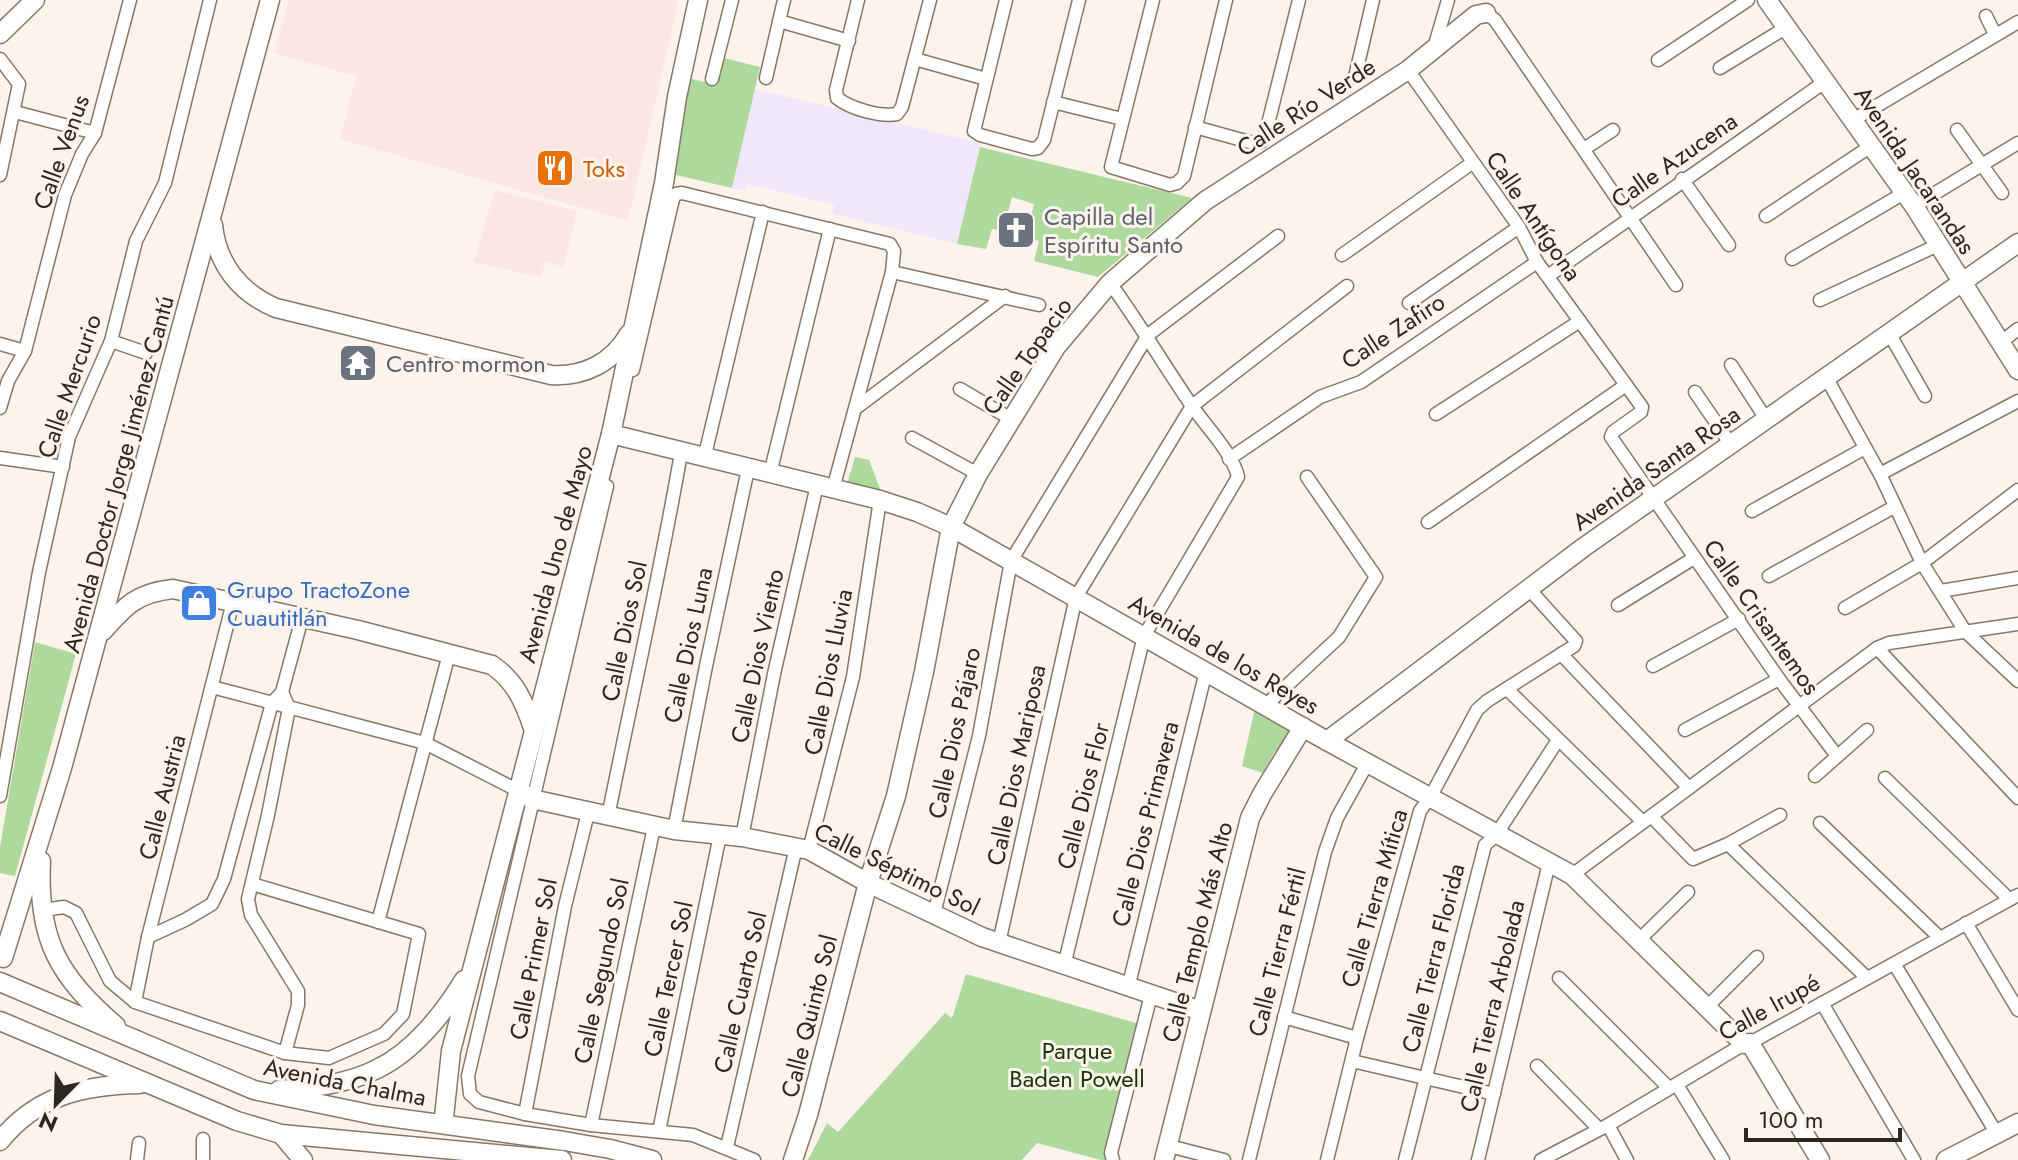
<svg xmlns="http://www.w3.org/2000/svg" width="2018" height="1160" font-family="Jost,sans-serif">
	<rect width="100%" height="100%" fill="#fcf4ec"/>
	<g fill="#fbe6e2">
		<polygon points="289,0 679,0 628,221 340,139 356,76 274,53"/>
		<polygon points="495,190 577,211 563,267 545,261 541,278 474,262"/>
	</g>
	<polygon fill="#f0e7fc" points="755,89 981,143 957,244 833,214 834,205 747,184 745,191 732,188"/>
	<g fill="#aed99d">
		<polygon points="724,58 760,67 732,188 667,173 688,78 717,85"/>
		<polygon points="980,147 1192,198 1098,277 1034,261 1039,241 1026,237 1034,204 1012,197 1003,231 992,229 986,249 957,244"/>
		<polygon points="855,457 869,460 881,491 847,484"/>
		<polygon points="35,642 76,654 15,876 0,873 0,847"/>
		<polygon points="1256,703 1297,727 1274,753 1263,773 1242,766"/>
		<polygon points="966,974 1143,1025 1112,1160 1101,1160 1037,1143 1022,1160 808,1160 827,1123 838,1132 945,1013 952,1018"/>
	</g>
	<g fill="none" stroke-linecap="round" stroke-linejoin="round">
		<defs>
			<g id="street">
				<path d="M 858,0 L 836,90 L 837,98 C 851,109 880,117 897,114 L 902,107 L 930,0"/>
				<polyline points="1006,0 974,131 980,135 1032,149 1038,148 1044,140 1079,0"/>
				<polyline points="1153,0 1111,167 1170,185 1177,183 1184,176 1226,0"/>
				<polyline points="1486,13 1495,20 1676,285"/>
				<polyline points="1986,16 1995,34"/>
				<polyline points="779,21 849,41"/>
				<polyline points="1434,48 1448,0"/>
				<polyline points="0,59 19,84 0,175"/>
				<polyline points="915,59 986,79"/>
				<polyline points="1658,60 1748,0"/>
				<polyline points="1720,68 1787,27"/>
				<polyline points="1408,70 1519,227 1537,262 1642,407 1641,412 1613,432 1611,437 1779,679 1837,756"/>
				<polyline points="1355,77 1373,0"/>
				<polyline points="766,78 784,0"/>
				<polyline points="712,79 732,0"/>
				<polyline points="1053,102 1122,119"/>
				<polyline points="15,112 95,133"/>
				<polyline points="1853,120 2018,22"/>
				<polyline points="1195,127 1253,143 1261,142 1265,136 1299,0"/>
				<polyline points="1957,130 2002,193"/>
				<polyline points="1584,149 1613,130"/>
				<polyline points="1682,179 1729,245"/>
				<polyline points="1914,206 2018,143"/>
				<polyline points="1766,216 1871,146"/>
				<polyline points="1342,255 1472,163"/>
				<polyline points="1792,259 1904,193"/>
				<polyline points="892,272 1039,305"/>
				<polyline points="1548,276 1826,81"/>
				<polyline points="1820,300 1938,245"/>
				<polyline points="1409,303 1519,227"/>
				<polyline points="1889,333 1925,396"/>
				<polyline points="111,341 146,353"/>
				<polyline points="2000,343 2018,329"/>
				<polyline points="0,344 25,351"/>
				<polyline points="1731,365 1766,419"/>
				<polyline points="633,370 673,199 676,194 682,193 890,244 894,251 892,272 833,489"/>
				<polyline points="1826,377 1880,474 1922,563 1965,631 2018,681"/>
				<polyline points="960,389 1011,419"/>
				<polyline points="1695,392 1732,446"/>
				<polyline points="0,408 8,381 25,351 65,195 82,154 95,133 130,0"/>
				<polyline points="856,408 1005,296"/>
				<polyline points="1436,414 1580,321"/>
				<polyline points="912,438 978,474"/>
				<polyline points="0,458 63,467"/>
				<polyline points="704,459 763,212"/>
				<polyline points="1229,459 1320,397 1361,382 1537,262"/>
				<polyline points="770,474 830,229"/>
				<polyline points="1880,474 2018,401"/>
				<polyline points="607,486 468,1076 470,1094 479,1102 525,1114 591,1125 693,1135 754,1160"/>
				<polyline points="1752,511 1865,448"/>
				<polyline points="1428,522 1626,385"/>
				<polyline points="1769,576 1894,507"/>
				<polyline points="1941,591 2018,578"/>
				<polyline points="1618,605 1694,558"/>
				<polyline points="1845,608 1922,563 2018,490"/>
				<polyline points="1877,648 2018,798"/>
				<polyline points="1561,654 1689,788"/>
				<polyline points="1653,666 1739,619"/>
				<polyline points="212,687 425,743 519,791"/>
				<polyline points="1507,689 1643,822"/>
				<polyline points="282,692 289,708 268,815 248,899 251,915 298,991 298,1005 285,1053"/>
				<polyline points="1267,704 1339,637 1376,577 1307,477"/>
				<polyline points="1685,730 1779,679"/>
				<polyline points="1815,776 1867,730"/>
				<polyline points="1885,778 2009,899"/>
				<polyline points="0,796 39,572 69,437 111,341 136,241 165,183 210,0"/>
				<polyline points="1651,816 1693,859 1728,844 1780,815"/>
				<path d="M 608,817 C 632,696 660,575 681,453"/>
				<polyline points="1820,823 1940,938"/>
				<polyline points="674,830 706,666 748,469"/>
				<polyline points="742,837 774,674 817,485"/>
				<polyline points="1728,844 1867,978"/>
				<polyline points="809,850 853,677 880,500"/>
				<polyline points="1572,875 1877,648 1889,643 2018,624"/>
				<polyline points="43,910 64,907 76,913 110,981 135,1002 285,1053 329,1058 384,1034 403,1014 419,934 252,884"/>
				<polyline points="934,914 979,736 1011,561 1148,335 1278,236"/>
				<polyline points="378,922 449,654"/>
				<polyline points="1966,923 2018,1010"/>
				<polyline points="148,937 185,920 212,904 224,879 272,703 282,692 302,618"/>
				<polyline points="1639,940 1688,892"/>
				<polyline points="999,943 1076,597 1192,406 1347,286"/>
				<polyline points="1895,965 1997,1134"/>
				<path d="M 1064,966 L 1144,636 L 1238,477 C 1234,456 1207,427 1194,409 C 1165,367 1140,324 1110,283"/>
				<polyline points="1559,978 1669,1088"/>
				<polyline points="1128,988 1206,671"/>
				<polyline points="135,1002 148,937 233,602"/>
				<polyline points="1822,1003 1914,1160"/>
				<polyline points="1708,1006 1757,957"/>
				<polyline points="1284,1017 1357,1038"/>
				<polyline points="1352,1061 1494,1094"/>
				<polyline points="1537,1066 1599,1129"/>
				<polyline points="1677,1085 1723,1160"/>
				<polyline points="525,1114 565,906 588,813"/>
				<polyline points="591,1125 654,827"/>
				<polyline points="1608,1125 1627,1160"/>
				<polyline points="659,1131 720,835"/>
				<polyline points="203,1139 203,1160"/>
				<polyline points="1169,1146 1224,1160"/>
				<polyline points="727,1147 796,847"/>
				<polyline points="137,1160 139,1143"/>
				<polyline points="1113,1160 1111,1153 1151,995"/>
				<polyline points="1249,1160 1325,852 1337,818 1368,762"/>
				<polyline points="1327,1160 1357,1038 1420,811 1431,796 1477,710 1487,701 1574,646 1576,641 1529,589"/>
				<polyline points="1405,1160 1485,845 1496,835 1558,740"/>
				<polyline points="1478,1160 1549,863"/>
				<polyline points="1541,1160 1608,1125 1744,1044 1750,1043 2018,895"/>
			</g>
			<g id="secondary">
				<polyline points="1767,0 1914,206 2018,370"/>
				<polyline points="0,34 35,0"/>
				<path d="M 213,225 C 217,264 240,293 276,308 L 551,375 C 584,377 612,363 629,334"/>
				<polyline points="611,434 880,500 917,512 951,527 1327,741 1572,875 1744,1044"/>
				<path d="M 103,631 C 126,605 137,593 173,589 L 358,630 L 492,665 C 515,681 524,701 533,728"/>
				<polyline points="1327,741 1584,547 2018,243"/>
				<polyline points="519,791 532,799 674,830 742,837 809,850 868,883 982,937 1201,1011"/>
				<path d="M 41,861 C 37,939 58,976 116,1026"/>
				<polyline points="3,958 62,768 270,0"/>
				<polyline points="0,982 254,1090 374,1115 564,1141 610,1149 652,1160"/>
				<polyline points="0,1021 237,1121 281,1134 562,1160"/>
				<polyline points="1750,1043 1820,1160"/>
				<path d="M 279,1090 C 311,1088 348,1084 377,1069 C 413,1052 444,1013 464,980"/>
				<polyline points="444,1117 451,1051 611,434 664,183 677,97 698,0"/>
				<polyline points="281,1134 303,1160"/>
				<path d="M 0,1141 C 37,1095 84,1085 140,1084"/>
				<polyline points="793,1160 808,1115 868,883 896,796 924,672 951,527 978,474 1056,347 1110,283 1205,201 1408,70 1476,15 1486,13"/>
				<polyline points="1164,1160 1250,818 1262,794 1303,727"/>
				<polyline points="1946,1160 2018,1123"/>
			</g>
		</defs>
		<use href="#street" stroke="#897765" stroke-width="15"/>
		<use href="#secondary" stroke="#897765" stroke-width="21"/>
		<use href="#street" stroke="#fff" stroke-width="12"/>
		<use href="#secondary" stroke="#fff" stroke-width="18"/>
	</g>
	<defs>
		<symbol id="restaurant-square" viewBox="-11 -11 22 22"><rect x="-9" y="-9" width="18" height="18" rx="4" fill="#e8710a" stroke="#fcf4ec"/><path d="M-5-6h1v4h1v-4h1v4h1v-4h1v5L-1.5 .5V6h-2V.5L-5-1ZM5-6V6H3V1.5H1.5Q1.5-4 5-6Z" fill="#fff"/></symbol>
		<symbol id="church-square" viewBox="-11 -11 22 22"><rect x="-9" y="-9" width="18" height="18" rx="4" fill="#6b7280" stroke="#fcf4ec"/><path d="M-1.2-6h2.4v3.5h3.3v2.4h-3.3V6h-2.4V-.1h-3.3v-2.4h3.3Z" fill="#fff"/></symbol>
		<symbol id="temple-square" viewBox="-11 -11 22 22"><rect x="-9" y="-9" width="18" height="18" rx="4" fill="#6b7280" stroke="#fcf4ec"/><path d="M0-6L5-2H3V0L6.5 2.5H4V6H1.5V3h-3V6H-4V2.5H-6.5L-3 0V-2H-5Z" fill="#fff"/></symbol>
		<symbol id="shop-square" viewBox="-11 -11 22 22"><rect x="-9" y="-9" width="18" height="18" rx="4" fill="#3f7fe0" stroke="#fcf4ec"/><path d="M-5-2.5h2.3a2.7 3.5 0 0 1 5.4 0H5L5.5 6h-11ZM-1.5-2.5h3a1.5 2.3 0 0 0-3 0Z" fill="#fff"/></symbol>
	</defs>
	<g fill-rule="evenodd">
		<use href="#restaurant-square" x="533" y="146" width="44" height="44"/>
		<use href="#church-square" x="994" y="208" width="44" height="44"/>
		<use href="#temple-square" x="336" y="341" width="44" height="44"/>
		<use href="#shop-square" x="177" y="581" width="44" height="44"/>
	</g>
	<g text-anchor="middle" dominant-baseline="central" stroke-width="6" stroke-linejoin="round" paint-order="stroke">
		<g font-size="24" fill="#2e271f" stroke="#fcf4ec">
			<text transform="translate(1306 107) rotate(-33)">Calle Río Verde</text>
			<text transform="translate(61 152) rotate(-70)">Calle Venus</text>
			<text transform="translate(1674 160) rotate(-35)">Calle Azucena</text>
			<text transform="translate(1915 170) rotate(56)">Avenida Jacarandas</text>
			<text transform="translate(1534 216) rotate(56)">Calle Antígona</text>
			<text transform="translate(1393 331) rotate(-33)">Calle Zafiro</text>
			<text transform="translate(1027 356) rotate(-55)">Calle Topacio</text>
			<text transform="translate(69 386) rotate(-71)">Calle Mercurio</text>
			<text transform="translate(1656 468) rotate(-35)">Avenida Santa Rosa</text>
			<text transform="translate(118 474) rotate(-75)">Avenida Doctor Jorge Jiménez Cantú</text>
			<text transform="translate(555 554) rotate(-75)">Avenida Uno de Mayo</text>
			<text transform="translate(1762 617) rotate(55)">Calle Crisantemos</text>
			<text transform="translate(624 631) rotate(-78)">Calle Dios Sol</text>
			<text transform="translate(688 645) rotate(-78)">Calle Dios Luna</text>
			<text transform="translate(1224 654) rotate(30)">Avenida de los Reyes</text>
			<text transform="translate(757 656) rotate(-78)">Calle Dios Viento</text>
			<text transform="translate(828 672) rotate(-79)">Calle Dios Lluvia</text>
			<text transform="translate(954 733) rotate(-78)">Calle Dios Pájaro</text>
			<text transform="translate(1016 765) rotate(-78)">Calle Dios Mariposa</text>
			<text transform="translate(1083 796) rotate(-76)">Calle Dios Flor</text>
			<text transform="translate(162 797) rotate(-76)">Calle Austria</text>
			<text transform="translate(1145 824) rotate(-76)">Calle Dios Primavera</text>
			<text transform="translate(897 869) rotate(26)">Calle Séptimo Sol</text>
			<text transform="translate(1374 898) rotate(-74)">Calle Tierra Mítica</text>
			<text transform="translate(1197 932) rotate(-76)">Calle Templo Más Alto</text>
			<text transform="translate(1277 952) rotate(-76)">Calle Tierra Fértil</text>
			<text transform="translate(1433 958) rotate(-76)">Calle Tierra Florida</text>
			<text transform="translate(533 959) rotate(-79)">Calle Primer Sol</text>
			<text transform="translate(601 971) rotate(-78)">Calle Segundo Sol</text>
			<text transform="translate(668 979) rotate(-78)">Calle Tercer Sol</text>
			<text transform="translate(740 992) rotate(-77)">Calle Cuarto Sol</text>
			<text transform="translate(1492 1006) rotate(-77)">Calle Tierra Arbolada</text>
			<text transform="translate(1769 1007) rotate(-29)">Calle Irupé</text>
			<text transform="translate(809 1016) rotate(-76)">Calle Quinto Sol</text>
			<text transform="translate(345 1082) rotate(11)">Avenida Chalma</text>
		</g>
		<g font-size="24" fill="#c56008" stroke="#fcf4ec" text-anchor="start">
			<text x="583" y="168">Toks</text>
		</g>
		<g font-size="24" fill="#5b616d" stroke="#fcf4ec" text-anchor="start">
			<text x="1044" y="216">Capilla del<tspan x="1044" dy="28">Espíritu Santo</tspan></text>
			<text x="386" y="363">Centro mormon</text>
		</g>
		<g font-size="24" fill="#366cbe" stroke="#fcf4ec" text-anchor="start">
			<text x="227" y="589">Grupo TractoZone<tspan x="227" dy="28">Cuautitlán</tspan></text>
		</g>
		<g font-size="24" fill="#173506" stroke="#fcf4ec">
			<text x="1077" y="1050">Parque<tspan x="1077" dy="28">Baden Powell</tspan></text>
		</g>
	</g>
	<g transform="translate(56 1104) rotate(203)" stroke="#fcf4ec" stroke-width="6" paint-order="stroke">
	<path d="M0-6L14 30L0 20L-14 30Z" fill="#2e271f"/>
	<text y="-12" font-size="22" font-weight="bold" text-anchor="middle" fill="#2e271f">N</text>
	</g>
	<path d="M1746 1128v12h154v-12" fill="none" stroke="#2e271f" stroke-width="4"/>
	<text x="1758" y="1128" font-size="24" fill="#2e271f" stroke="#fcf4ec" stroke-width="6" paint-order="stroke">100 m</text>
</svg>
